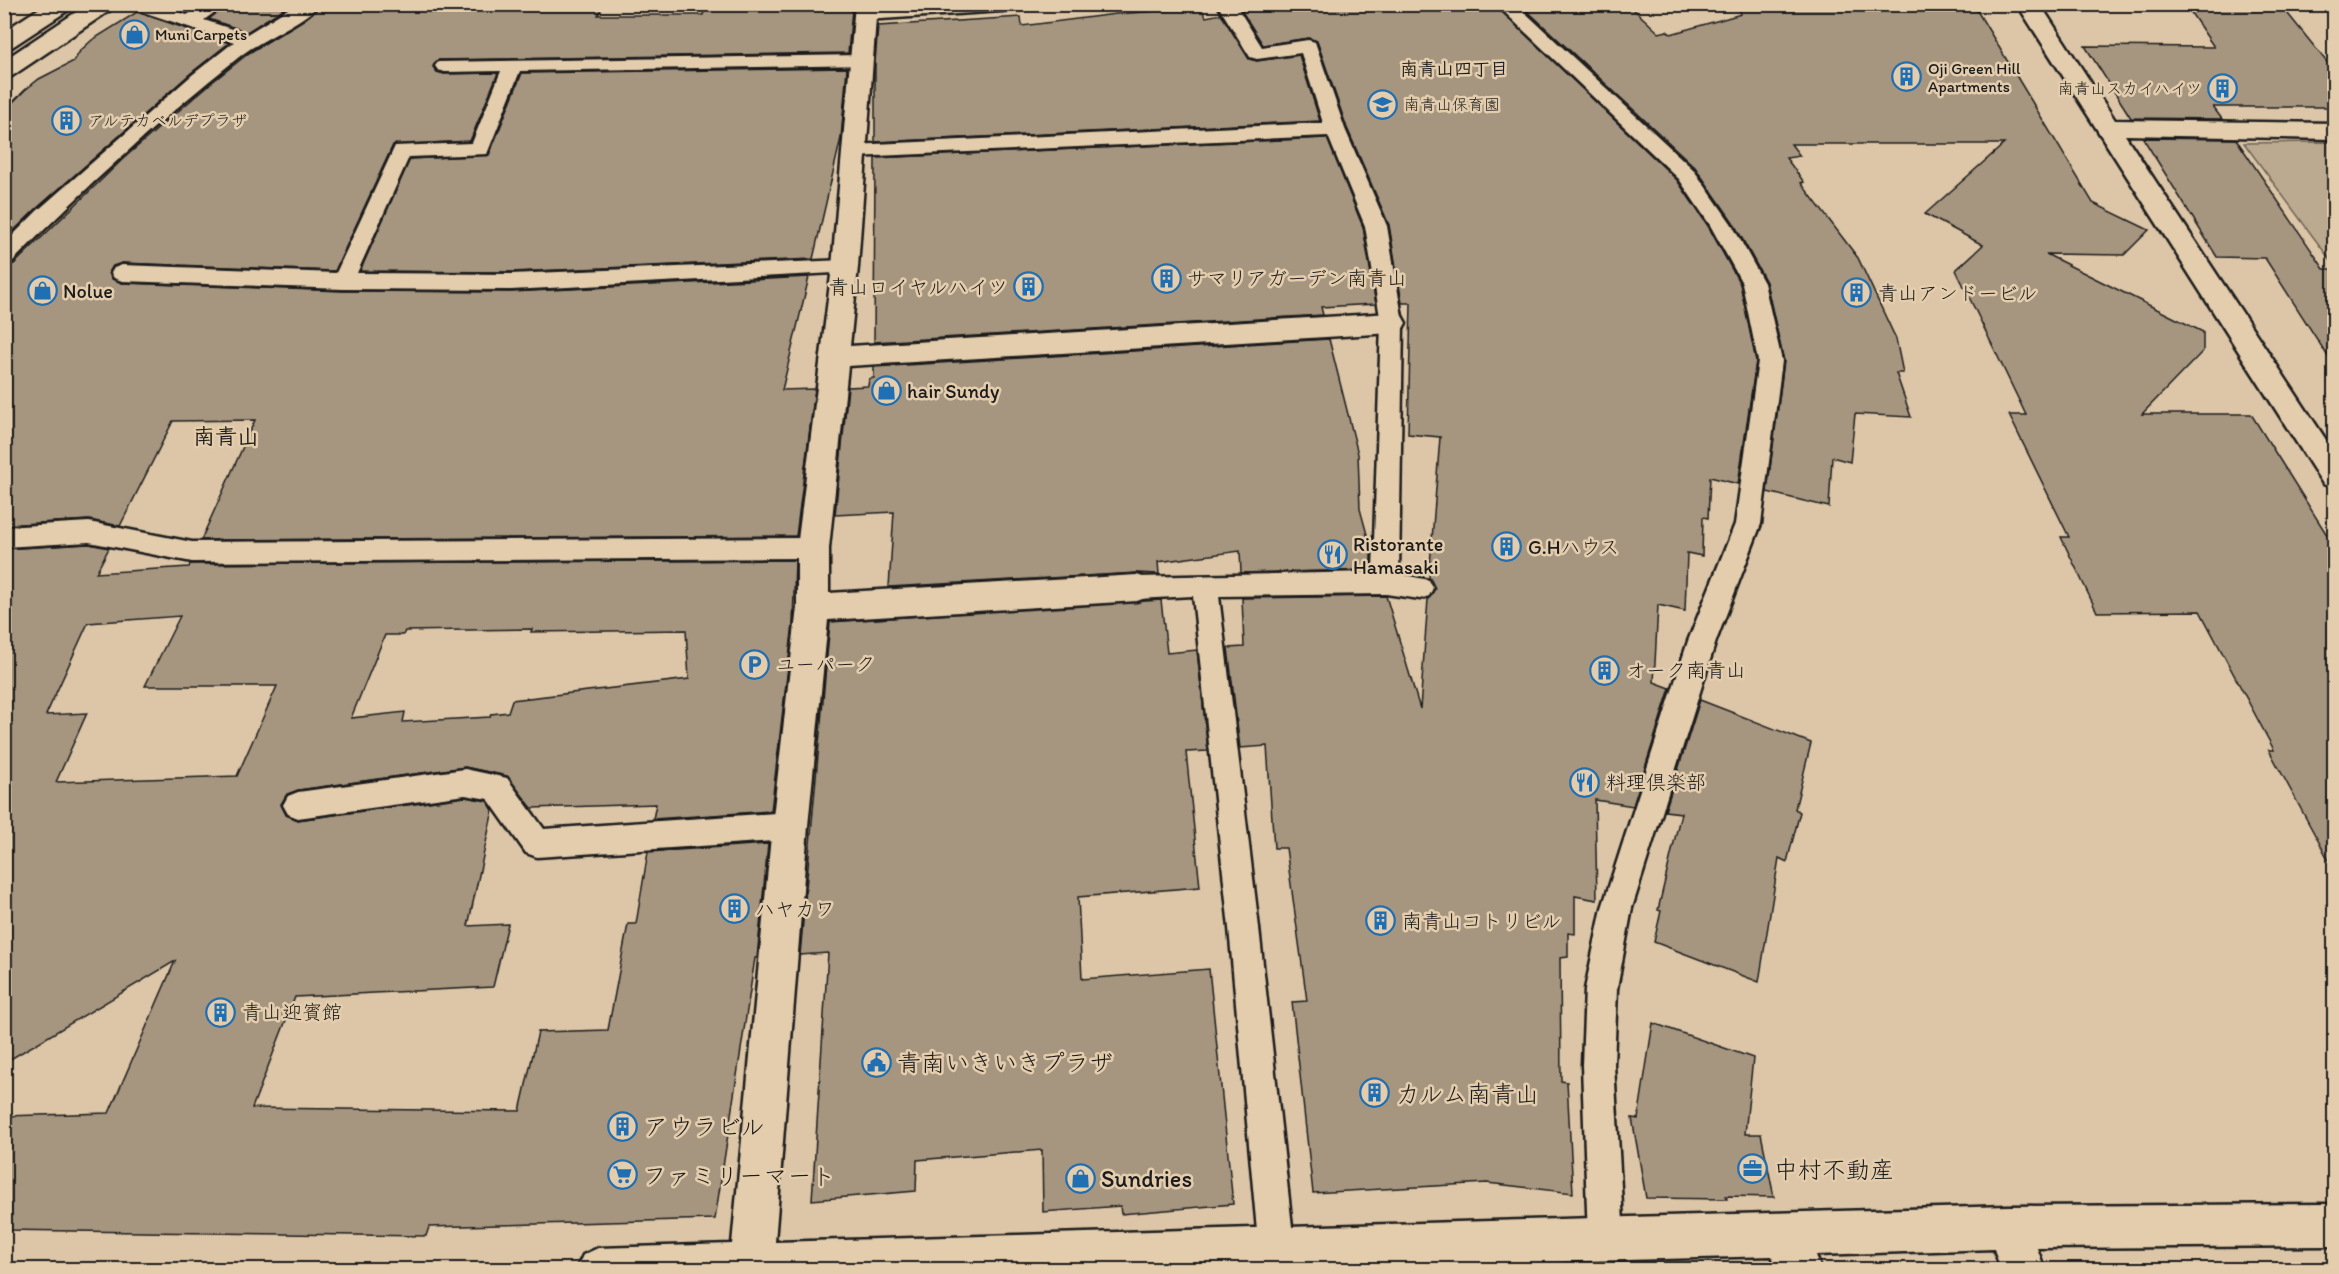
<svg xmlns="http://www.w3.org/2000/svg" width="2339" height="1274" font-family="Itim,'Klee One',sans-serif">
	<rect width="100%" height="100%" fill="#dcc6a7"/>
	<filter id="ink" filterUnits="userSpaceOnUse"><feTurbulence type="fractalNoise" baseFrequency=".0167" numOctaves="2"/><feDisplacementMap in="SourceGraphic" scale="12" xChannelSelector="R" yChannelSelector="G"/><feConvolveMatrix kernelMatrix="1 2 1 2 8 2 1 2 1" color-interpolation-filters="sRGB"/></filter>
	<g filter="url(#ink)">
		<polygon fill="#bcaa90" stroke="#6c6356" stroke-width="1.5" points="2334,142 2334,261 2331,261 2244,143"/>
		<g fill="#a69680" stroke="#1c1c1c" stroke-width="1.5" fill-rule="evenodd">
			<polygon points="228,4 291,4 247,32 209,19"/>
			<polygon points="321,4 604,4 598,15 703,15 705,8 852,9 848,53 438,60 433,67 437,72 444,74 498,73 470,141 393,145 335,271 122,263 113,266 109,272 112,279 122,283 343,291 511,292 809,277 782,390 815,389 796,536 201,540 255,420 173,421 120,526 89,520 4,525 4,266 14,264 124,158 211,83 249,53 305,19"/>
			<polygon points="1268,4 1494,4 1677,180 1708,226 1740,284 1756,361 1738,484 1710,477 1708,518 1703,517 1702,556 1687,553 1685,611 1658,605 1654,682 1670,688 1633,806 1595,800 1597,900 1575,896 1575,934 1568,933 1568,957 1560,958 1561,1081 1567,1082 1573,1193 1487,1183 1313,1193 1292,1002 1307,1001 1286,848 1274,848 1267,746 1240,748 1228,648 1244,647 1242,598 1386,596 1420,709 1428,599 1435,589 1429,578 1440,437 1408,434 1411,303 1402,303 1389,225 1347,128 1317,41 1308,38 1263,45 1241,10"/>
			<polygon points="1520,4 1628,4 1659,33 1667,31 1671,34 1741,14 1737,4 1973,4 2093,203 2149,230 2124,255 2046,254 2203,332 2203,351 2142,414 2251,414 2334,546 2334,870 2269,750 2274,750 2200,611 2097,612 2061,537 2069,537 2009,415 2026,415 1956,270 1983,245 1925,214 2004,144 1791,144 1800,156 1786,158 1804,182 1801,183 1858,258 1896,339 1903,373 1896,373 1911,417 1855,414 1850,462 1832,457 1829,507 1767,492 1784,361 1766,282 1733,222 1695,167"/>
			<polygon points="2185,4 2280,4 2334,71 2334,107 2213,107 2222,119 2131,118 2085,46 2214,47"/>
			<polygon points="1201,8 1206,17 1221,14 1249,59 1257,61 1299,55 1320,121 875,142 875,62 878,26 1021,17 1022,26 1116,14"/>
			<polygon points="137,12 229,43 191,73 36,209 4,240 4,111 25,90 39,79 74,61 80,51 92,40"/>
			<polygon points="847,68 841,138 813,259 511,272 360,271 410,159 489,155 522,73"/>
			<polygon points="1327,138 1363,227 1376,304 1321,307 1323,315 874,342 875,158"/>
			<polygon points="2143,138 2236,139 2324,269 2334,269 2334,366 2265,258 2217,257"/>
			<polygon points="1329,339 1358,454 1360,509 1371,549 1371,570 1241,573 1240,551 1158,562 1159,574 1137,573 889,587 894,512 835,515 848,387 868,386 869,379 874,378 874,367"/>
			<path d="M 89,544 L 109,548 L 96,573 L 189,567 L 190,564 L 795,560 L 793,624 L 771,811 L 653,819 L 656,804 L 532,808 L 507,776 L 465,767 L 298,790 L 287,794 L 281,804 L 286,815 L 298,820 L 465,797 L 487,801 L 493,810 L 468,926 L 508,924 L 493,987 L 295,997 L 252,1108 L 520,1111 L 538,1032 L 608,1030 L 628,924 L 636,924 L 648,852 L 768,844 L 757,958 L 755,958 L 715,1219 L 429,1227 L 426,1236 L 4,1230 L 4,1116 L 109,1113 L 175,961 L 4,1063 L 4,549 ZM 180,616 L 145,686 L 277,686 L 237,776 L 56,782 L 87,713 L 46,715 L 88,623 ZM 532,629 L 531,632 L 686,630 L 689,679 L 512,700 L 508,712 L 491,714 L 490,717 L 403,722 L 405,712 L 351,718 L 385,635 L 403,635 L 405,631 Z"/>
			<polygon points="1161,600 1167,653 1197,650 1208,751 1186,752 1200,887 1078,897 1082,979 1209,969 1233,1204 1121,1214 1120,1206 1043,1212 1042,1150 917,1160 916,1191 812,1200 828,953 800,955 830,622"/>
			<polygon points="1700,700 1811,743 1795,809 1800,812 1787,862 1779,858 1759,982 1654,942 1661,911 1658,910 1681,813 1665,811"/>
			<polygon points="1653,1023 1753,1058 1745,1134 1761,1134 1774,1197 1726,1196 1727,1199 1646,1198 1632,1118 1638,1119"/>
		</g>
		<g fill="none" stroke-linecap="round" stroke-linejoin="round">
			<defs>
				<g id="lane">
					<path d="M 128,4 L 157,4 L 187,15 L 204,4 L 226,4 L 204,20 L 247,34 L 296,4 L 319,4 C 307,21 258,41 239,57 C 159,120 83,190 12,262 L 4,264 L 4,244 L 37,211 L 192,75 L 234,42 L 131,8 Z"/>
					<polygon points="932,4 1041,4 1032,9 866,20 859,18 857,14 859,10 866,8"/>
					<polygon points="1217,4 1235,4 1262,47 1308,40 1315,42 1345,129 1387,226 1403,323 1399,574 1429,580 1433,588 1429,596 1420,599 1386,594 1219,596 1259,928 1296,1263 1293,1270 1263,1270 1260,1263 1229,928 1193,596 1137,599 1128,596 1124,588 1128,580 1137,577 1373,572 1381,323 1365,226 1328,136 853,157 846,156 843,151 846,146 853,145 1323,123 1301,53 1257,59 1250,57"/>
					<polygon points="1496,4 1516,4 1693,169 1731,223 1764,283 1782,361 1761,524 1716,641 1632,908 1617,989 1614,1065 1624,1240 1618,1252 1606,1258 1594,1252 1588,1240 1582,1065 1585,989 1602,908 1688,641 1735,524 1758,361 1742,283 1710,225 1679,179"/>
					<polygon points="861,55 868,57 871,61 868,65 520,71 487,154 409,157 357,273 511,274 845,260 853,262 856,267 853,272 511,290 343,289 122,281 114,278 111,273 114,268 122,265 336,273 395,146 472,143 501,71 445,72 438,70 435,66 438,62"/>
					<polygon points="89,522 192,542 813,538 822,541 826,548 822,555 813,558 192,562 89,542 4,547 4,527"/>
					<polygon points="465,769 507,778 544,829 790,812 800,816 805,826 800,836 790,840 537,857 526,853 488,799 465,795 298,818 288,814 283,805 288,796 298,792"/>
				</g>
				<g id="street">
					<polygon points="855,4 877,4 858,267 850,346 1392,313 1402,316 1406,323 1402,330 1392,333 848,366 829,548 829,593 1137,575 1148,579 1153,588 1148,597 1137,601 828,620 808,826 775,1242 2008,1206 2334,1204 2334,1246 2037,1248 2045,1270 2001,1270 1994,1249 1816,1255 1821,1270 1778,1270 1772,1256 1266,1270 576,1270 583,1255 598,1248 732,1244 772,826 797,607 797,548 832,267"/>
					<polygon points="2017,4 2040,4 2115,120 2334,123 2334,139 2125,135 2334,452 2334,488 2323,484"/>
				</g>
				<g id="secondary">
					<polygon points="46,4 73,4 70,9 12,47 4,49 4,31"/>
					<polygon points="88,4 115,4 112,9 12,76 4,78 4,60"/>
				</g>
			</defs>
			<use href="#lane" stroke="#1c1c1c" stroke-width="5"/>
			<use href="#street" stroke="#1c1c1c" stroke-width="5"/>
			<use href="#secondary" stroke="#1c1c1c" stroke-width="5"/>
			<use href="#lane" fill="#e4cdad" fill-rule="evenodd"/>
			<use href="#street" fill="#e4cdad" fill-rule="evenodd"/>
			<use href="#secondary" fill="#e4cdad" fill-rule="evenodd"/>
		</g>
	</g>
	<defs>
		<symbol id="shop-ring" viewBox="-11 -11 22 22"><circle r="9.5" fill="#e4cdad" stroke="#1f6fb2" stroke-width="1.5"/><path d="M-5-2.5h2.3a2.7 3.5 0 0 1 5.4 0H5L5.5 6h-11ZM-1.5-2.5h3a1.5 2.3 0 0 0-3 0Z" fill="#1f6fb2"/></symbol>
		<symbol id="building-ring" viewBox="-11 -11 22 22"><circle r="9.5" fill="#e4cdad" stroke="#1f6fb2" stroke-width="1.5"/><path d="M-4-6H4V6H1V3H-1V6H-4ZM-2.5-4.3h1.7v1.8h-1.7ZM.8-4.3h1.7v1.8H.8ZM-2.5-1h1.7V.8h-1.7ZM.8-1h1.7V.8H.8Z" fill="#1f6fb2"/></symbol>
		<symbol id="school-ring" viewBox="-11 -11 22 22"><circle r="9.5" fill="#e4cdad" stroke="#1f6fb2" stroke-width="1.5"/><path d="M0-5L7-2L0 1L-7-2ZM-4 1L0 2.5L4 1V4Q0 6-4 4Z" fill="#1f6fb2"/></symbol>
		<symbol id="restaurant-ring" viewBox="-11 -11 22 22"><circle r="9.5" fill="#e4cdad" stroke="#1f6fb2" stroke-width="1.5"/><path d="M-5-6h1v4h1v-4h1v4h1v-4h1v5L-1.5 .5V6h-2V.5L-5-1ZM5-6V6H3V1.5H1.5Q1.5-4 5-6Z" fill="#1f6fb2"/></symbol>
		<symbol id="parking-ring" viewBox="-11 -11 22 22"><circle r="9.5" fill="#e4cdad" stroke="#1f6fb2" stroke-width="1.5"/><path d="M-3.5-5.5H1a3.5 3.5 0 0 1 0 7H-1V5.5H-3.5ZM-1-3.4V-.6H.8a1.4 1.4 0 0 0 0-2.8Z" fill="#1f6fb2"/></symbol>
		<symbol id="civic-ring" viewBox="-11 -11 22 22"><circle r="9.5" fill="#e4cdad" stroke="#1f6fb2" stroke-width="1.5"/><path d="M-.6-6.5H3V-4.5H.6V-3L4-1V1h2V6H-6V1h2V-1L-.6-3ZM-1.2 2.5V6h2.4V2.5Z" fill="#1f6fb2"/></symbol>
		<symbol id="office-ring" viewBox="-11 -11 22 22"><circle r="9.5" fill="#e4cdad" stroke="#1f6fb2" stroke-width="1.5"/><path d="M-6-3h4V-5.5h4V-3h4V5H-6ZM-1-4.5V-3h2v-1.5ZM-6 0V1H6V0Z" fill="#1f6fb2"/></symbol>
		<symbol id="supermarket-ring" viewBox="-11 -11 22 22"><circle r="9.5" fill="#e4cdad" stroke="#1f6fb2" stroke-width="1.5"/><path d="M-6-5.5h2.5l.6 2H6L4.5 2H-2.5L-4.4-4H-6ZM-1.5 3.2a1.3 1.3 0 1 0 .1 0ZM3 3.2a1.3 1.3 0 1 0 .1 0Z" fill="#1f6fb2"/></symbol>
	</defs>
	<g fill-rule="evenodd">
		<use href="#shop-ring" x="118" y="18" width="33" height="33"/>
		<use href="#building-ring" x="1890" y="60" width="33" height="33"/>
		<use href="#building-ring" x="2206" y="72" width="33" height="33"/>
		<use href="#school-ring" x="1366" y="88" width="33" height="33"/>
		<use href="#building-ring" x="50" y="104" width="33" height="33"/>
		<use href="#building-ring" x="1150" y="262" width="33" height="33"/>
		<use href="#building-ring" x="1012" y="270" width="33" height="33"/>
		<use href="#shop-ring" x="26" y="274" width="33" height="33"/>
		<use href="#building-ring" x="1840" y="276" width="33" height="33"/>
		<use href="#shop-ring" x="870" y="374" width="33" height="33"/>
		<use href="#building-ring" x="1490" y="530" width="33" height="33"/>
		<use href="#restaurant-ring" x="1316" y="538" width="33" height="33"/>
		<use href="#parking-ring" x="738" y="648" width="33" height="33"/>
		<use href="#building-ring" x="1588" y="654" width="33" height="33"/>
		<use href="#restaurant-ring" x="1568" y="766" width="33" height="33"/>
		<use href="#building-ring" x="718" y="892" width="33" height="33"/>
		<use href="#building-ring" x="1364" y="904" width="33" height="33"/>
		<use href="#building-ring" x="204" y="996" width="33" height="33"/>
		<use href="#civic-ring" x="860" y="1046" width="33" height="33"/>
		<use href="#building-ring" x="1358" y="1076" width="33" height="33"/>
		<use href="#building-ring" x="606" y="1110" width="33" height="33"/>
		<use href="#office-ring" x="1736" y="1152" width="33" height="33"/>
		<use href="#supermarket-ring" x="606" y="1158" width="33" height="33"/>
		<use href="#shop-ring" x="1064" y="1162" width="33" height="33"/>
	</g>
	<g text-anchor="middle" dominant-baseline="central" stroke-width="5" stroke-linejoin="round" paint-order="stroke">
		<g font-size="16" fill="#1c1c1c" stroke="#e4cdad" text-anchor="start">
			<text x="155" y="34">Muni Carpets</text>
			<text x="1928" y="68">Oji Green Hill<tspan x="1928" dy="18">Apartments</tspan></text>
			<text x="2202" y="88" text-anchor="end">南青山スカイハイツ</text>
			<text x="1404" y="104">南青山保育園</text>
			<text x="88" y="120">アルテカベルデプラザ</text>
		</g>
		<g font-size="18" font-weight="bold" fill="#1c1c1c" stroke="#e4cdad">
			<text x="1454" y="69">南青山四丁目</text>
		</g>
		<g font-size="20" fill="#1c1c1c" stroke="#e4cdad" text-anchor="start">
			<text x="1187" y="278">サマリアガーデン南青山</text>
			<text x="1008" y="287" text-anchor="end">青山ロイヤルハイツ</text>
			<text x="63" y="291">Nolue</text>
			<text x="1878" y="293">青山アンドービル</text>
			<text x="907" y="391">hair Sundy</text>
			<text x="1353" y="544">Ristorante<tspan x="1353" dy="23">Hamasaki</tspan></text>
			<text x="1528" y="547">G.Hハウス</text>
			<text x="776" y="664">ユーパーク</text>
			<text x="1626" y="670">オーク南青山</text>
			<text x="1606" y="782">料理倶楽部</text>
			<text x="755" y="909">ハヤカワ</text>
			<text x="1402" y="921">南青山コトリビル</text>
			<text x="242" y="1012">青山迎賓館</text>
		</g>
		<g font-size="22" font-weight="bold" fill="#1c1c1c" stroke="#e4cdad">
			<text x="226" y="436">南青山</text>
		</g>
		<g font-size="24" fill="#1c1c1c" stroke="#e4cdad" text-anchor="start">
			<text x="897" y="1062">青南いきいきプラザ</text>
			<text x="1396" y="1093">カルム南青山</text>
			<text x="644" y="1126">アウラビル</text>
			<text x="1774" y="1169">中村不動産</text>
			<text x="643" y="1175">ファミリーマート</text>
			<text x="1101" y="1178">Sundries</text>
		</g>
	</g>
	<rect width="2339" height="1274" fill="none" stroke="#e4cdad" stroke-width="24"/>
	<rect x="12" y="12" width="2315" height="1250" fill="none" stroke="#1c1c1c" stroke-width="2" filter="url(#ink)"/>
</svg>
